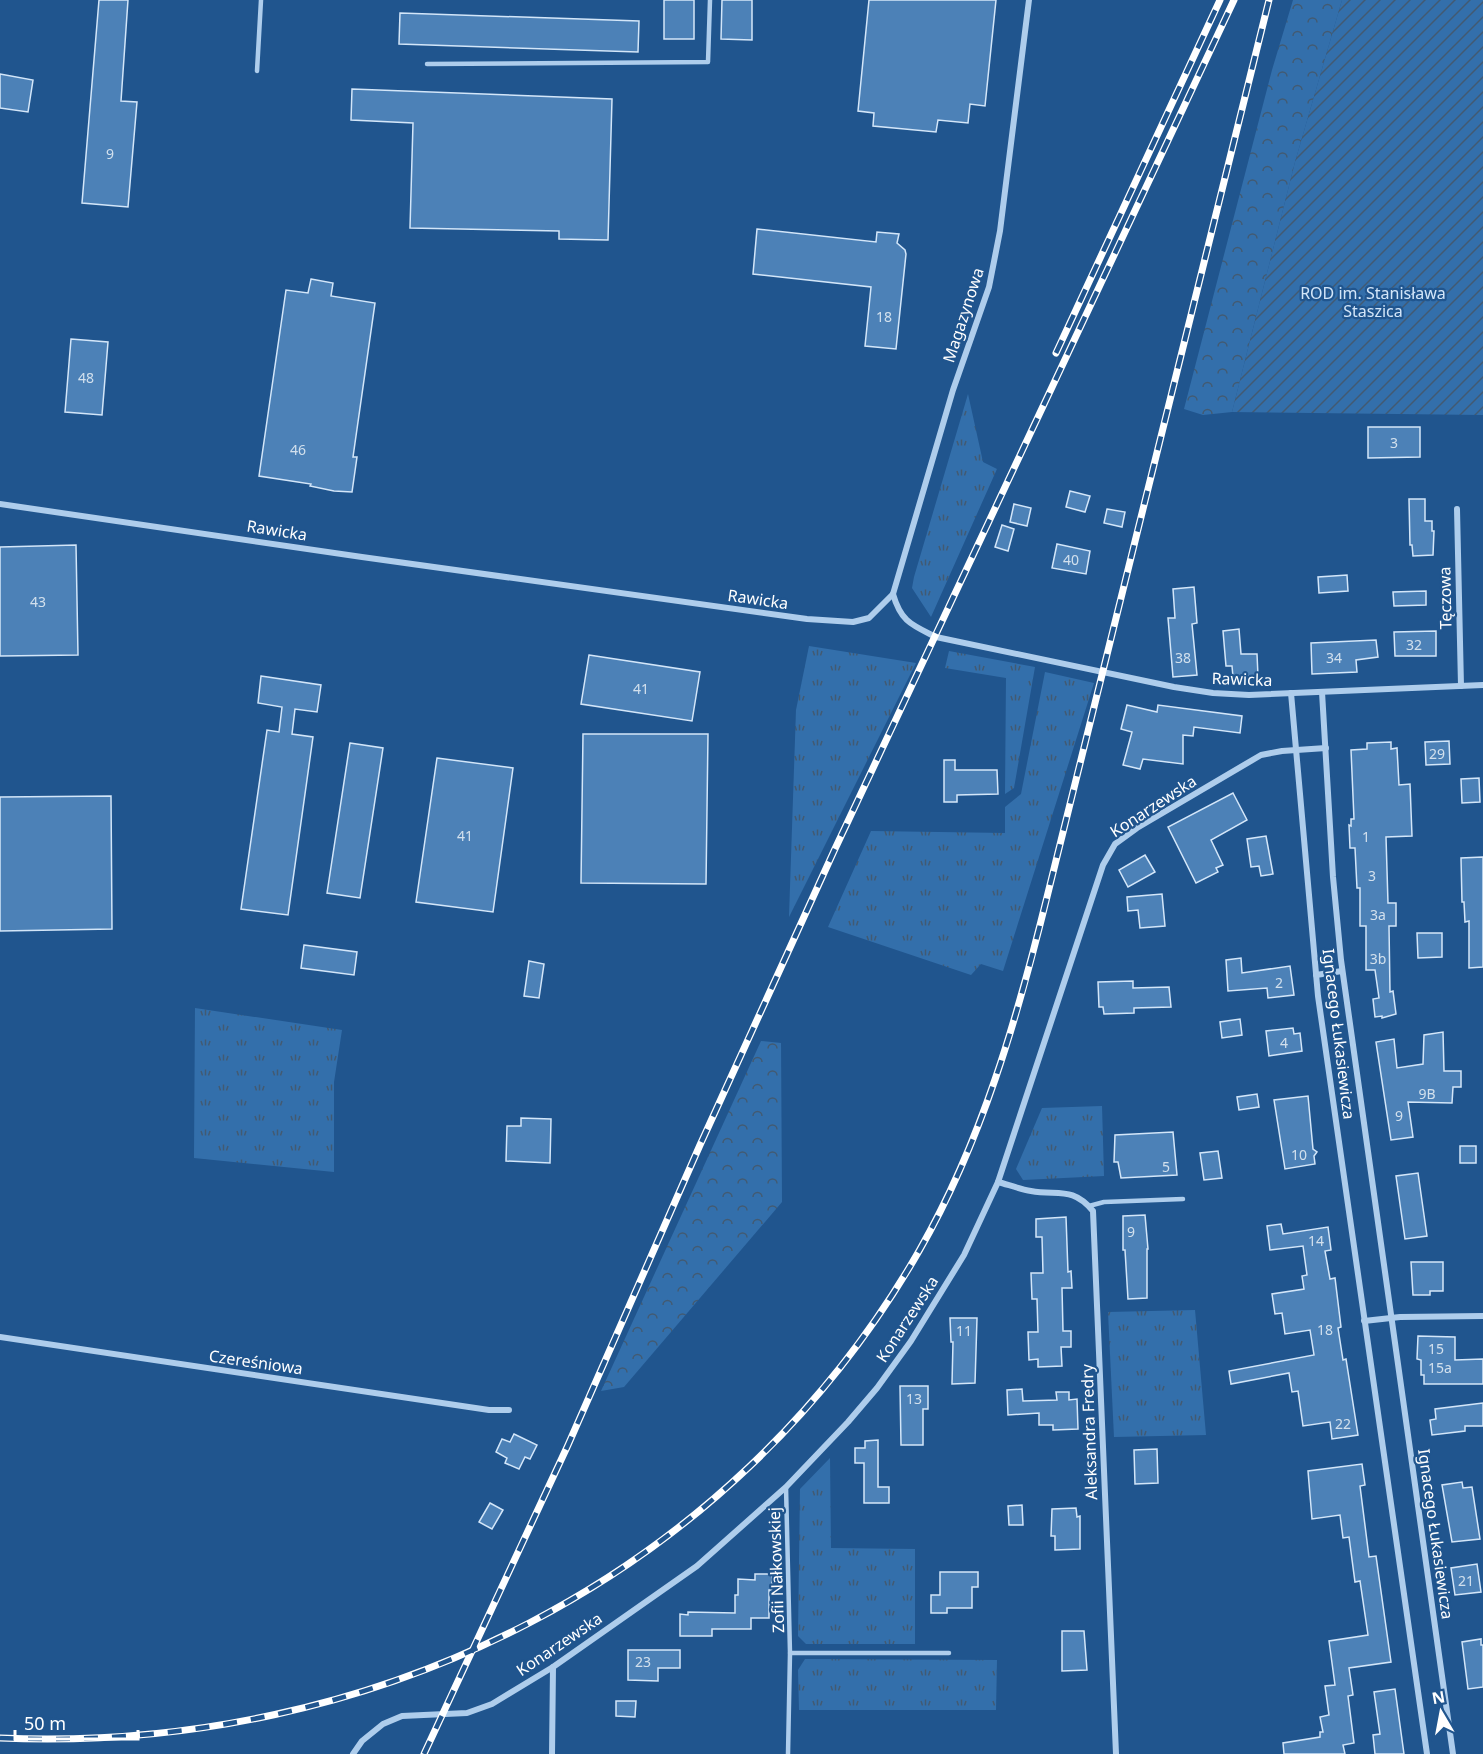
<svg xmlns="http://www.w3.org/2000/svg" width="1483" height="1754" font-family="'Noto Sans',sans-serif">
	<defs>
		<pattern id="grass-tufts" width="24" height="20" patternUnits="userSpaceOnUse" patternTransform="scale(1.5)"><rect width="24" height="20" fill="#336fab"/><path d="M3 7l-1-3M5 7V3M7 7l1-3M15 17l-1-3M17 17v-4M19 17l1-3" fill="none" stroke="#425a72"/></pattern>
		<pattern id="forest-crowns" width="20" height="18" patternUnits="userSpaceOnUse" patternTransform="scale(1.5)"><rect width="20" height="18" fill="#336fab"/><path d="M2 6a3 3 0 1 1 6 0M12 15a3 3 0 1 1 6 0" fill="none" stroke="#425a72"/></pattern>
		<pattern id="garden-furrows" width="10" height="10" patternUnits="userSpaceOnUse" patternTransform="scale(1.5)"><rect width="10" height="10" fill="#336fab"/><path d="M-1 1l2-2M0 10L10 0M9 11l2-2" fill="none" stroke="#425a72"/></pattern>
	</defs>
	<rect width="100%" height="100%" fill="#20558e"/>
	<g fill="url(#grass-tufts)">
		<polygon points="968,394 983,462 997,469 931,617 912,588 914,577"/>
		<polygon points="809,646 916,663 789,917 796,710"/>
		<polygon points="949,651 1035,667 1014,788 1005,794 1006,678 945,668"/>
		<polygon points="1045,672 1094,683 1003,971 981,964 971,975 828,927 871,831 1005,833 1005,807 1021,794"/>
		<polygon points="195,1008 342,1030 334,1082 334,1172 194,1158"/>
		<polygon points="1102,1106 1104,1176 1023,1180 1016,1169 1042,1108"/>
		<polygon points="1195,1310 1206,1435 1114,1437 1108,1312"/>
		<polygon points="830,1458 831,1548 915,1549 915,1644 806,1644 798,1636 800,1489"/>
		<polygon points="805,1659 997,1660 996,1710 799,1710 798,1670"/>
	</g>
	<g fill="url(#forest-crowns)">
		<polygon points="1293,0 1342,0 1295,162 1232,412 1203,415 1184,409 1272,70"/>
		<polygon points="761,1041 781,1043 782,1202 624,1387 601,1391"/>
	</g>
	<polygon fill="url(#garden-furrows)" points="1342,0 1483,0 1483,415 1232,412 1295,162"/>
	<g fill="#4c81b7" stroke="#d3e6f9" stroke-width="1.5">
		<polygon points="99,0 128,0 121,101 137,102 128,207 82,203"/>
		<rect x="664" y="0" width="30" height="39"/>
		<polygon points="722,0 752,0 752,40 721,39"/>
		<polygon points="869,0 996,0 985,106 970,104 968,123 938,120 936,132 873,126 874,113 858,111"/>
		<polygon points="400,13 639,21 638,52 399,44"/>
		<polygon points="0,74 33,80 28,112 0,108"/>
		<polygon points="352,89 612,99 608,240 559,239 559,231 410,228 413,123 351,120"/>
		<polygon points="757,229 876,242 877,232 899,234 897,243 905,250 906,254 896,349 865,346 871,287 753,274"/>
		<polygon points="311,279 333,283 331,296 375,303 353,457 357,457 352,492 334,491 310,486 311,484 259,476 286,290 308,293"/>
		<polygon points="71,339 108,342 102,415 65,412"/>
		<polygon points="1368,427 1420,427 1420,457 1368,458"/>
		<polygon points="1070,491 1090,496 1085,512 1066,507"/>
		<polygon points="1409,499 1425,499 1425,521 1432,521 1432,531 1434,531 1433,555 1413,556 1412,545 1410,545"/>
		<polygon points="1014,504 1031,508 1027,526 1010,522"/>
		<polygon points="1107,509 1125,512 1122,527 1104,523"/>
		<polygon points="1002,525 1014,529 1008,551 995,547"/>
		<polygon points="1057,544 1090,551 1086,574 1052,568"/>
		<polygon points="76,545 78,655 0,656 0,547"/>
		<polygon points="1347,575 1348,591 1319,593 1318,577"/>
		<polygon points="1194,587 1197,623 1192,624 1197,675 1173,677 1168,618 1175,618 1173,589"/>
		<polygon points="1426,591 1426,605 1394,606 1393,592"/>
		<polygon points="1239,629 1241,654 1257,654 1258,676 1233,677 1232,666 1226,666 1223,631"/>
		<polygon points="1436,631 1436,656 1395,656 1394,632"/>
		<polygon points="1376,640 1378,657 1356,660 1357,672 1312,674 1311,643"/>
		<polygon points="589,655 700,672 692,721 581,704"/>
		<polygon points="261,676 321,685 317,712 295,709 292,734 313,737 288,915 241,909 267,730 279,732 282,707 258,703"/>
		<polygon points="1127,705 1157,712 1158,705 1242,716 1240,733 1194,727 1193,736 1183,735 1183,764 1143,759 1140,769 1123,765 1132,732 1121,729"/>
		<polygon points="583,734 708,734 706,884 581,883"/>
		<polygon points="1449,741 1450,764 1426,765 1425,742"/>
		<polygon points="1391,742 1391,749 1397,748 1399,785 1410,784 1412,836 1386,837 1388,903 1396,903 1396,926 1389,926 1390,992 1393,991 1396,1014 1382,1018 1382,1016 1375,1017 1373,999 1379,998 1375,970 1366,970 1366,926 1360,926 1360,888 1357,888 1355,848 1350,848 1349,825 1351,826 1351,819 1354,819 1351,750 1367,749 1367,743"/>
		<polygon points="350,743 383,748 360,898 327,893"/>
		<polygon points="437,758 513,768 493,912 416,902"/>
		<polygon points="944,760 955,760 955,770 997,770 998,794 957,795 957,802 944,802"/>
		<polygon points="1479,778 1480,802 1462,803 1461,779"/>
		<polygon points="1233,793 1247,820 1211,840 1223,865 1216,868 1218,872 1196,883 1168,827"/>
		<polygon points="111,796 112,929 0,931 0,797"/>
		<polygon points="1266,836 1273,874 1261,876 1259,866 1251,867 1247,839"/>
		<polygon points="1145,855 1155,872 1128,887 1119,870"/>
		<polygon points="1483,857 1483,967 1469,968 1469,921 1465,922 1464,902 1462,902 1461,858"/>
		<polygon points="1162,894 1165,926 1140,928 1138,910 1128,911 1127,897"/>
		<polygon points="1417,933 1442,933 1442,957 1418,958"/>
		<polygon points="304,945 357,952 354,975 301,968"/>
		<polygon points="1241,958 1242,973 1290,966 1294,995 1268,998 1267,988 1228,991 1226,960"/>
		<polygon points="529,961 544,964 539,998 524,996"/>
		<polygon points="1133,981 1133,988 1169,987 1171,1007 1134,1008 1134,1013 1104,1014 1103,1007 1099,1007 1098,982"/>
		<polygon points="1240,1019 1242,1035 1222,1038 1220,1022"/>
		<polygon points="1293,1028 1294,1034 1300,1033 1302,1051 1269,1056 1266,1031"/>
		<polygon points="1443,1032 1444,1071 1461,1071 1461,1087 1453,1087 1452,1103 1408,1102 1413,1137 1391,1140 1376,1042 1394,1039 1397,1068 1423,1064 1424,1035"/>
		<polygon points="1257,1094 1259,1107 1239,1110 1237,1097"/>
		<polygon points="1308,1096 1313,1149 1317,1152 1314,1156 1315,1164 1285,1169 1274,1100"/>
		<polygon points="521,1118 551,1119 550,1163 506,1161 507,1126 521,1126"/>
		<polygon points="1173,1132 1177,1175 1121,1178 1118,1162 1114,1162 1115,1135"/>
		<rect x="1460" y="1146" width="16" height="17"/>
		<polygon points="1218,1151 1222,1178 1204,1180 1200,1153"/>
		<polygon points="1418,1173 1427,1236 1405,1239 1396,1176"/>
		<polygon points="1145,1215 1148,1249 1147,1249 1147,1298 1128,1299 1125,1250 1123,1250 1123,1216"/>
		<polygon points="1066,1217 1068,1272 1071,1271 1072,1288 1062,1288 1063,1331 1071,1331 1071,1347 1061,1347 1062,1366 1038,1367 1038,1359 1029,1360 1028,1332 1038,1332 1037,1299 1032,1299 1031,1273 1043,1273 1042,1237 1036,1237 1036,1219"/>
		<polygon points="1281,1224 1283,1234 1328,1227 1331,1250 1325,1251 1330,1279 1335,1278 1341,1327 1338,1328 1343,1360 1346,1359 1358,1435 1332,1439 1330,1422 1303,1426 1298,1391 1292,1392 1289,1373 1231,1384 1229,1371 1314,1355 1310,1330 1285,1334 1282,1313 1275,1314 1272,1294 1304,1289 1302,1276 1307,1275 1303,1246 1270,1250 1267,1226"/>
		<polygon points="1411,1262 1443,1262 1443,1291 1430,1291 1430,1295 1413,1295"/>
		<polygon points="950,1318 977,1318 975,1383 952,1384 953,1342 951,1342"/>
		<polygon points="1418,1336 1455,1337 1455,1360 1483,1359 1483,1384 1424,1384 1424,1375 1421,1375 1421,1360 1417,1359"/>
		<polygon points="900,1386 928,1386 928,1409 923,1409 923,1445 901,1445"/>
		<polygon points="1022,1389 1023,1401 1057,1400 1056,1392 1069,1392 1069,1400 1077,1399 1078,1429 1053,1430 1053,1425 1039,1425 1039,1413 1008,1415 1007,1390"/>
		<polygon points="1483,1403 1483,1426 1465,1426 1465,1431 1432,1435 1430,1420 1436,1419 1435,1409"/>
		<polygon points="514,1434 537,1445 530,1459 525,1457 519,1469 505,1463 507,1458 496,1452 502,1439 510,1442"/>
		<polygon points="878,1440 878,1487 889,1487 889,1503 864,1503 864,1463 855,1463 855,1448 865,1448 865,1441"/>
		<polygon points="1157,1449 1158,1483 1135,1484 1134,1450"/>
		<polygon points="1362,1464 1365,1485 1360,1486 1369,1557 1376,1556 1391,1662 1349,1668 1353,1695 1348,1696 1354,1743 1343,1745 1345,1754 1284,1754 1283,1743 1320,1737 1320,1732 1323,1732 1320,1717 1329,1715 1325,1686 1335,1685 1329,1641 1368,1635 1360,1581 1355,1582 1349,1537 1343,1538 1340,1515 1312,1519 1308,1471"/>
		<polygon points="1462,1482 1463,1488 1472,1487 1480,1539 1452,1542 1442,1485"/>
		<polygon points="490,1503 503,1510 492,1529 479,1522"/>
		<polygon points="1022,1505 1023,1525 1009,1525 1008,1506"/>
		<polygon points="1076,1508 1077,1517 1080,1516 1080,1549 1055,1550 1055,1536 1051,1536 1052,1509"/>
		<polygon points="1477,1564 1481,1592 1455,1595 1451,1568"/>
		<polygon points="940,1572 978,1572 978,1587 972,1587 972,1608 947,1608 947,1613 931,1613 931,1595 940,1595"/>
		<polygon points="755,1574 772,1574 772,1590 769,1590 769,1618 751,1618 751,1629 712,1629 712,1636 680,1636 680,1614 688,1615 688,1612 735,1613 735,1595 738,1595 738,1579 755,1580"/>
		<polygon points="1062,1631 1084,1631 1087,1670 1062,1671"/>
		<polygon points="1481,1639 1481,1645 1483,1645 1483,1687 1468,1689 1462,1642"/>
		<polygon points="628,1650 680,1650 680,1668 658,1668 658,1681 628,1680"/>
		<polygon points="1395,1689 1404,1754 1375,1754 1373,1735 1380,1734 1374,1692"/>
		<polygon points="616,1701 636,1701 635,1717 616,1716"/>
	</g>
	<g fill="none" stroke-linecap="round" stroke-linejoin="round">
		<g stroke="#aecdec" stroke-width="4.5">
			<polyline points="427,64 708,62 710,0"/>
			<polyline points="257,71 261,0"/>
			<polyline points="1089,1206 1104,1202 1183,1199"/>
			<polyline points="786,1487 790,1653 788,1754"/>
			<polyline points="790,1653 949,1653"/>
		</g>
		<g stroke="#aecdec" stroke-width="6">
			<polyline points="0,504 362,557 807,619 853,622 869,618 893,594 953,390 989,287 1000,231 1029,0"/>
			<polyline points="1457,509 1461,686"/>
			<path d="M 893,594 C 901,622 912,625 936,637 L 1174,687 L 1213,693 L 1249,695 L 1483,685"/>
			<polyline points="1322,692 1333,877 1341,960 1453,1754"/>
			<polyline points="1291,693 1318,996 1427,1754"/>
			<polyline points="1316,975 1342,971"/>
			<path d="M 998,1182 C 1009,1185 1020,1189 1031,1191 C 1058,1196 1072,1186 1093,1211 L 1116,1754"/>
			<polyline points="1364,1321 1400,1317 1483,1316"/>
			<polyline points="0,1337 489,1410 509,1410"/>
			<polyline points="353,1754 362,1741 383,1724 402,1716 467,1713 492,1704 553,1667 697,1566 786,1487 848,1422 877,1388 911,1341 964,1255 998,1182 1103,865 1115,844 1137,828 1261,755 1282,751 1326,748"/>
			<polyline points="552,1754 553,1667"/>
		</g>
		<defs>
			<g id="rail">
				<polyline points="1056,353 1220,0"/>
				<path d="M 0,1738 C 374,1754 732,1577 919,1251 C 982,1141 1017,1019 1047,897 L 1269,0"/>
				<polyline points="424,1754 568,1445 700,1145 834,851 1234,0"/>
			</g>
		</defs>
		<use href="#rail" stroke="#fff" stroke-width="7"/>
		<use href="#rail" stroke="#20558e" stroke-width="4.5" stroke-dasharray="14" stroke-linecap="butt"/>
	</g>
	<g text-anchor="middle" dominant-baseline="central" stroke-width="4.5" stroke-linejoin="round" paint-order="stroke">
		<g font-size="14" fill="#d2e0ed">
			<text x="110" y="153">9</text>
			<text x="884" y="316">18</text>
			<text x="86" y="377">48</text>
			<text x="1394" y="442">3</text>
			<text x="298" y="449">46</text>
			<text x="1071" y="559">40</text>
			<text x="38" y="601">43</text>
			<text x="1414" y="644">32</text>
			<text x="1183" y="657">38</text>
			<text x="1334" y="657">34</text>
			<text x="641" y="688">41</text>
			<text x="1437" y="753">29</text>
			<text x="465" y="835">41</text>
			<text x="1366" y="836">1</text>
			<text x="1372" y="875">3</text>
			<text x="1378" y="914">3a</text>
			<text x="1378" y="958">3b</text>
			<text x="1279" y="982">2</text>
			<text x="1284" y="1042">4</text>
			<text x="1427" y="1093">9B</text>
			<text x="1399" y="1115">9</text>
			<text x="1299" y="1154">10</text>
			<text x="1166" y="1166">5</text>
			<text x="1131" y="1231">9</text>
			<text x="1316" y="1240">14</text>
			<text x="1325" y="1329">18</text>
			<text x="964" y="1330">11</text>
			<text x="1436" y="1348">15</text>
			<text x="1440" y="1367">15a</text>
			<text x="914" y="1398">13</text>
			<text x="1343" y="1423">22</text>
			<text x="1466" y="1580">21</text>
			<text x="643" y="1661">23</text>
		</g>
		<g font-size="16" fill="#d3e6f9" stroke="#20558e">
			<text x="1373" y="293">ROD im. Stanisława<tspan x="1373" dy="18">Staszica</tspan></text>
		</g>
		<g font-size="16" fill="#fff" stroke="#20558e">
			<text transform="translate(963 315) rotate(-72)">Magazynowa</text>
			<text transform="translate(277 530) rotate(9)">Rawicka</text>
			<text transform="translate(1445 598) rotate(-91)">Tęczowa</text>
			<text transform="translate(758 599) rotate(8)">Rawicka</text>
			<text transform="translate(1242 679) rotate(2)">Rawicka</text>
			<text transform="translate(1153 806) rotate(-33)">Konarzewska</text>
			<text transform="translate(1339 1034) rotate(83)">Ignacego Łukasiewicza</text>
			<text transform="translate(907 1319) rotate(-57)">Konarzewska</text>
			<text transform="translate(256 1362) rotate(8)">Czereśniowa</text>
			<text transform="translate(1089 1432) rotate(-92)">Aleksandra Fredry</text>
			<text transform="translate(1436 1534) rotate(82)">Ignacego Łukasiewicza</text>
			<text transform="translate(776 1570) rotate(-92)">Zofii Nałkowskiej</text>
			<text transform="translate(559 1644) rotate(-34)">Konarzewska</text>
		</g>
	</g>
	<g transform="translate(1441 1712) rotate(350)" stroke="#20558e" stroke-width="4.5" paint-order="stroke">
	<path d="M0-4.5L10 22L0 15L-10 22Z" fill="#ffffff"/>
	<text y="-9" font-size="16" font-weight="bold" text-anchor="middle" fill="#ffffff">N</text>
	</g>
	<path d="M15 1730v9h123v-9" fill="none" stroke="#ffffff" stroke-width="3"/>
	<text x="24" y="1730" font-size="18" fill="#ffffff" stroke="#20558e" stroke-width="4.5" paint-order="stroke">50 m</text>
</svg>
